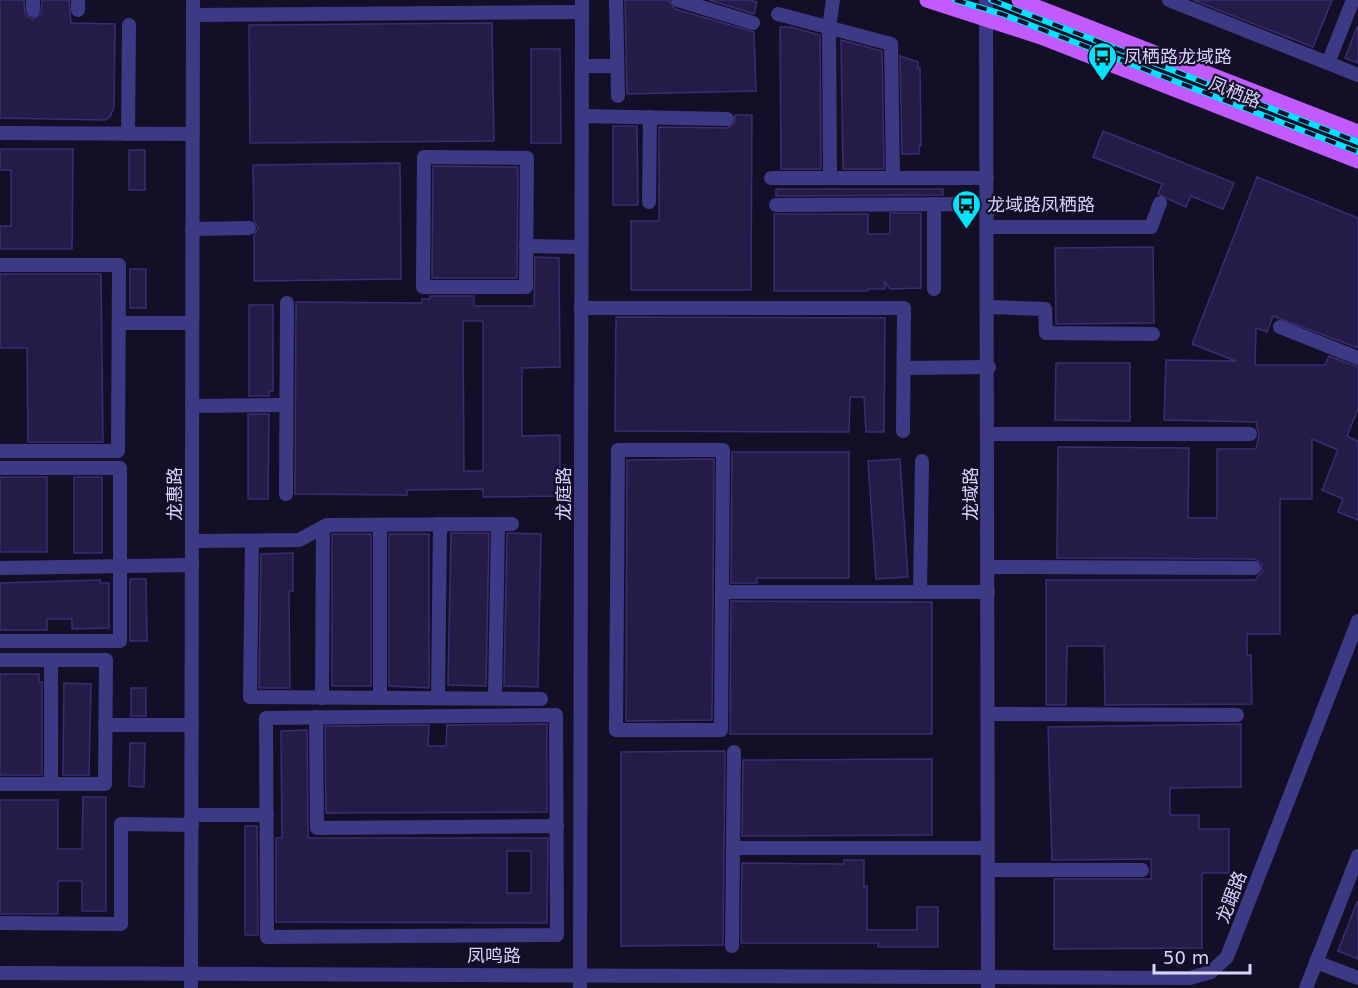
<svg xmlns="http://www.w3.org/2000/svg" width="1358" height="988" font-family="'DejaVu Sans','Noto Sans SC',sans-serif">
	<rect width="100%" height="100%" fill="#130f26"/>
	<g fill="#241b47" stroke="#3b2d73" stroke-width="1.5" fill-rule="evenodd">
		<polygon points="0,0 24,0 25,14 32,19 41,14 42,0 69,0 71,23 115,24 114,107 110,117 105,120 0,118"/>
		<polygon points="625,0 669,0 675,9 754,32 756,91 627,94"/>
		<polygon points="709,0 750,0 757,2 754,14"/>
		<polygon points="1193,0 1332,0 1313,47"/>
		<polygon points="492,23 494,141 250,143 249,25"/>
		<polygon points="780,27 791,27 820,35 821,169 781,169"/>
		<polygon points="1357,27 1358,27 1358,63 1345,58"/>
		<polygon points="841,40 882,51 884,169 843,169"/>
		<polygon points="531,49 560,49 561,143 531,143"/>
		<polygon points="900,56 918,62 918,68 920,68 921,146 919,146 919,154 902,154"/>
		<polygon points="735,115 752,115 751,290 631,290 631,221 659,221 659,127 727,128 735,123"/>
		<polygon points="613,126 637,126 638,205 613,205"/>
		<polygon points="1103,131 1234,183 1223,209 1191,196 1186,207 1168,199 1158,194 1162,184 1093,157"/>
		<polygon points="0,149 73,149 72,249 0,249 0,226 11,226 11,170 0,170"/>
		<rect x="129" y="150" width="16" height="40"/>
		<polygon points="400,163 401,279 254,281 254,235 258,228 254,221 253,165"/>
		<polygon points="433,166 518,167 517,278 432,278"/>
		<polygon points="1257,177 1358,218 1358,348 1273,316 1267,332 1256,328 1255,365 1325,365 1329,356 1358,367 1358,409 1347,436 1358,441 1358,520 1338,512 1343,499 1322,490 1338,450 1312,439 1312,499 1280,499 1280,634 1247,634 1247,656 1251,655 1252,704 1105,705 1104,646 1067,646 1066,705 1046,705 1046,580 1255,580 1262,572 1262,564 1255,559 1057,558 1058,447 1189,448 1188,518 1217,518 1217,449 1256,449 1259,435 1256,422 1164,420 1166,360 1236,361 1192,344"/>
		<polygon points="776,189 943,189 943,195 776,196"/>
		<polygon points="890,213 921,213 921,288 890,289 885,282 885,289 868,289 868,291 774,291 774,214 868,214 868,234 890,234"/>
		<polygon points="1153,247 1154,323 1056,324 1055,248"/>
		<path d="M 535,257 L 559,258 L 560,367 L 522,368 L 522,436 L 560,435 L 560,496 L 483,497 L 483,489 L 407,490 L 407,495 L 295,494 L 296,302 L 422,303 L 422,299 L 430,299 L 430,296 L 474,296 L 474,306 L 534,306 ZM 463,321 L 483,321 L 483,471 L 464,471 Z"/>
		<rect x="130" y="269" width="16" height="39"/>
		<polygon points="0,274 101,274 103,442 28,442 27,348 0,348"/>
		<polygon points="249,305 273,305 273,391 269,391 269,396 249,396"/>
		<polygon points="616,317 885,318 884,432 866,432 864,397 850,397 849,432 615,431"/>
		<polygon points="1056,363 1130,363 1130,421 1055,420"/>
		<polygon points="248,414 269,414 268,499 248,499"/>
		<polygon points="732,452 849,452 849,578 757,578 757,583 731,583"/>
		<polygon points="714,459 712,720 626,721 627,460"/>
		<polygon points="900,459 908,577 876,579 868,461"/>
		<rect x="0" y="477" width="47" height="75"/>
		<rect x="74" y="477" width="28" height="76"/>
		<polygon points="451,533 489,533 486,686 448,685"/>
		<polygon points="507,533 541,534 538,687 504,686"/>
		<rect x="332" y="534" width="39" height="152"/>
		<polygon points="389,534 429,534 429,688 389,686"/>
		<polygon points="293,553 293,591 289,591 290,688 259,688 261,554"/>
		<polygon points="130,579 146,579 147,641 130,641"/>
		<polygon points="100,580 100,583 109,583 109,628 72,629 72,619 47,619 47,630 0,630 0,583"/>
		<polygon points="731,601 932,602 932,734 730,734"/>
		<polygon points="0,674 39,674 39,682 42,682 42,775 0,775"/>
		<polygon points="64,683 91,684 89,775 63,775"/>
		<rect x="131" y="688" width="15" height="28"/>
		<polygon points="547,724 547,812 326,813 325,726 429,725 428,746 446,746 447,725"/>
		<polygon points="1241,724 1241,787 1170,788 1170,815 1199,815 1199,829 1229,829 1229,873 1202,873 1202,948 1054,949 1054,879 1151,879 1151,859 1052,860 1048,727"/>
		<path d="M 307,730 L 308,838 L 548,838 L 547,923 L 276,922 L 276,838 L 282,838 L 281,731 ZM 507,851 L 531,851 L 531,893 L 507,893 Z"/>
		<polygon points="130,743 145,743 144,787 129,786"/>
		<polygon points="725,751 723,945 621,946 621,752"/>
		<polygon points="932,759 932,835 742,836 743,760"/>
		<polygon points="83,797 106,797 106,911 82,911 82,881 58,881 58,914 0,914 0,800 58,800 58,849 82,849"/>
		<polygon points="245,826 257,826 258,935 245,935"/>
		<polygon points="844,860 864,860 864,887 867,886 867,930 917,930 917,907 938,907 938,947 878,947 878,943 741,943 742,863 844,864"/>
		<polygon points="1357,902 1358,902 1358,959 1338,951"/>
	</g>
	<g fill="none" stroke-linecap="round" stroke-linejoin="round">
		<g stroke="#3d3a85" stroke-width="14">
			<polyline points="78,0 78,10"/>
			<polyline points="616,0 618,96"/>
			<polyline points="678,0 753,23"/>
			<polyline points="986,0 988,988"/>
			<polyline points="1169,0 1358,75"/>
			<polyline points="33,10 33,0"/>
			<polyline points="778,14 891,44 893,178"/>
			<polyline points="193,15 582,12"/>
			<polyline points="1328,63 1353,0"/>
			<polyline points="582,66 617,66"/>
			<polyline points="582,116 727,119"/>
			<polyline points="0,133 192,134"/>
			<polyline points="128,134 129,25"/>
			<polygon points="424,157 527,158 526,287 423,287"/>
			<polyline points="771,178 987,178"/>
			<polyline points="830,178 829,28 833,0"/>
			<polyline points="649,202 650,117"/>
			<polyline points="934,204 934,289"/>
			<polyline points="776,205 987,204"/>
			<polyline points="988,227 1151,227 1160,203"/>
			<polyline points="192,229 249,228"/>
			<polyline points="526,246 581,247"/>
			<polyline points="0,265 119,265 118,451 0,451"/>
			<polyline points="989,307 1045,309 1046,333 1153,334"/>
			<polyline points="581,308 904,308 903,431"/>
			<polyline points="119,323 192,323"/>
			<polyline points="1280,327 1358,358"/>
			<polyline points="904,368 989,367"/>
			<polyline points="192,406 286,405"/>
			<polyline points="988,434 1250,434"/>
			<polygon points="618,450 723,450 721,730 616,730"/>
			<polyline points="0,468 120,468 120,641 0,641"/>
			<polyline points="286,494 287,303"/>
			<polyline points="192,541 299,540 327,525 512,524"/>
			<polyline points="252,541 250,697 541,699"/>
			<polyline points="988,567 1254,568"/>
			<polyline points="0,568 192,565"/>
			<polyline points="722,592 988,592"/>
			<polyline points="920,592 922,461"/>
			<polyline points="0,660 106,660 105,784 0,784"/>
			<polyline points="51,660 51,784"/>
			<polyline points="322,698 323,528"/>
			<polyline points="380,698 380,525"/>
			<polyline points="438,698 440,524"/>
			<polyline points="495,698 498,524"/>
			<polyline points="988,714 1237,715"/>
			<polygon points="556,715 557,935 267,937 266,718"/>
			<polyline points="316,717 317,828 557,826"/>
			<polyline points="105,725 192,725"/>
			<polyline points="192,815 267,815"/>
			<polyline points="733,848 988,848"/>
			<polyline points="988,870 1142,870"/>
			<polyline points="0,923 121,924 121,824 192,825"/>
			<polyline points="732,946 734,752"/>
			<polyline points="1316,962 1358,978"/>
			<polyline points="0,973 1190,978 1211,972 1227,957 1358,621"/>
			<polyline points="191,988 193,0"/>
			<polyline points="580,988 582,0"/>
			<polyline points="1306,988 1358,856"/>
		</g>
		<g stroke="#c25bff" stroke-width="15">
			<polyline points="927,0 1041,37 1358,161"/>
			<polyline points="1019,0 1358,132"/>
		</g>
		<defs>
			<g id="rail">
				<polyline points="955,0 1002,14 1358,152"/>
				<polyline points="991,0 1358,142"/>
			</g>
		</defs>
		<use href="#rail" stroke="#00e5ff" stroke-width="6"/>
		<use href="#rail" stroke="#130f26" stroke-width="4" stroke-dasharray="11" stroke-linecap="butt"/>
	</g>
	<defs>
		<symbol id="bus-pin" viewBox="-11 -11 22 30"><path d="M0 17L-7.5 6A9.5 9.5 0 1 1 7.5 6Z" fill="#00e5ff" stroke="#130f26"/><path d="M-5-6H5V4H4V6H2V4H-2V6H-4V4H-5ZM-3.5-4V0h7V-4ZM-3.5 1.2v1.5H-2V1.2ZM2 1.2v1.5H3.5V1.2Z" fill="#111"/></symbol>
	</defs>
	<g fill-rule="evenodd">
		<use href="#bus-pin" x="1086" y="40" width="33" height="45"/>
		<use href="#bus-pin" x="950" y="188" width="33" height="45"/>
	</g>
	<g text-anchor="middle" dominant-baseline="central" stroke-width="4.5" stroke-linejoin="round" paint-order="stroke">
		<g font-size="18" fill="#d9d4ff" stroke="#130f26" text-anchor="start">
			<text x="1124" y="56">凤栖路龙域路</text>
			<text x="987" y="204">龙域路凤栖路</text>
		</g>
		<g font-size="18" fill="#d9d4ff" stroke="#130f26">
			<text transform="translate(1235 92) rotate(22)">凤栖路</text>
			<text transform="translate(174 494) rotate(-90)">龙惠路</text>
			<text transform="translate(563 494) rotate(-90)">龙庭路</text>
			<text transform="translate(970 494) rotate(-90)">龙域路</text>
			<text transform="translate(1231 897) rotate(-69)">龙踞路</text>
			<text x="494" y="955">凤鸣路</text>
		</g>
	</g>
	<path d="M1154 964v9h96v-9" fill="none" stroke="#d9d4ff" stroke-width="3"/>
	<text x="1163" y="964" font-size="18" fill="#d9d4ff" stroke="#130f26" stroke-width="4.5" paint-order="stroke">50 m</text>
</svg>
